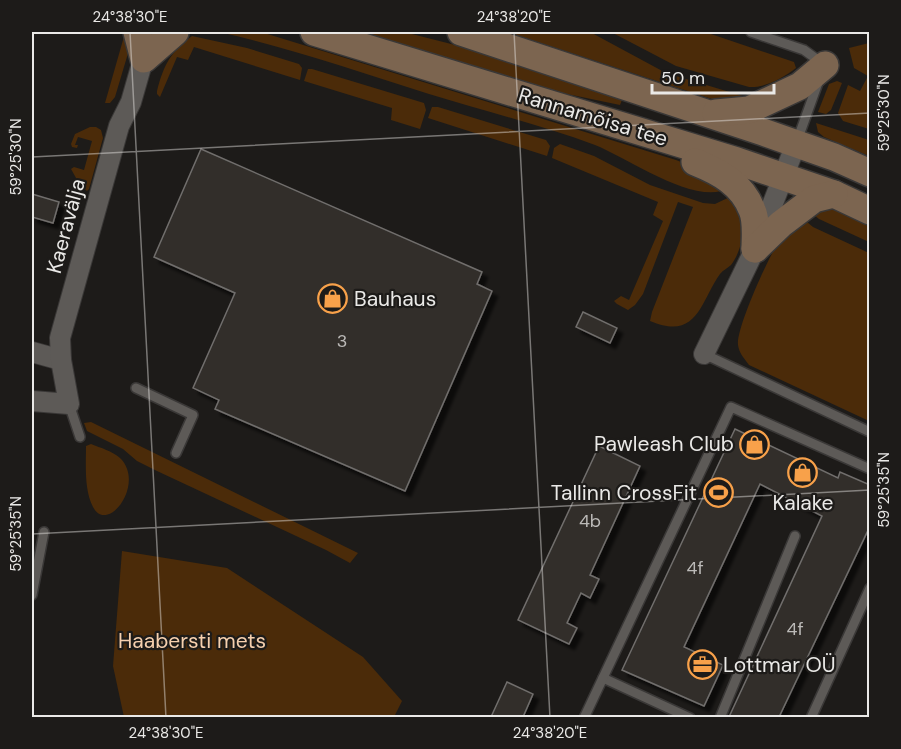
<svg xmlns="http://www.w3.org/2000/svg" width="901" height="749" font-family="'DM Sans',sans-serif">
	<defs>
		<filter id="shadow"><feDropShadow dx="5.5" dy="5.5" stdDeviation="1.5" flood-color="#0009"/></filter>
	</defs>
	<rect width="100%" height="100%" fill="#1d1b19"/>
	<g fill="#4b2b09">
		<polygon points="123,32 129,32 129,50 115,97 110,103 105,103 125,33"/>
		<path d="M 219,32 L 261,32 L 676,160 L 694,167 L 729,188 C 696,207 628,158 595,145 C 541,125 484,111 429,94 C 359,72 290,48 219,32 Z"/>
		<polygon points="360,32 404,32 459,46 622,100 620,105 543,89"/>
		<polygon points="507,32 590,32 666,73 753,99 724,103"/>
		<path d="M 611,32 L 705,32 L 794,62 L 796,68 C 783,78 765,88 749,87 L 676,66 Z"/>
		<path d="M 192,36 L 247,48 L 299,64 L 302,68 L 300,80 L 194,47 L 188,60 L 177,57 L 160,97 L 157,94 L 157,91 C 164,64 170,53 192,36 Z"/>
		<polygon points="869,43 870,43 869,129 843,121 838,113 848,85 860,91 868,76 854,68 849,48"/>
		<polygon points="308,69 312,69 424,103 426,110 420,129 391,120 392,108 304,81"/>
		<polygon points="837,81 842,83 831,110 826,114 818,112 829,84"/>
		<polygon points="432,107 438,107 546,140 550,146 547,156 428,118"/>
		<polygon points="816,123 869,140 869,156 824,137 818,132"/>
		<polygon points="90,127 96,127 101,130 103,138 89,189 87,191 80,185 71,169 74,167 84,170 92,141 78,137 75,145 78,145 77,148 72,147 71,144 75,134"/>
		<path d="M 560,144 L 594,156 L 650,185 L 703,203 L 715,204 L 736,194 C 748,212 745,247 731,265 C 728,268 723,270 720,274 C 700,302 698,341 650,321 L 652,312 L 693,207 L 678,202 L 643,294 L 635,305 L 628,310 L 617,304 L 614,301 L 621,296 L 629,300 L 663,221 L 653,215 L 658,202 L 552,158 L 554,148 Z"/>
		<polygon points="827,205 869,222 869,242 819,219 809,211"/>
		<path d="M 801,217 L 813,227 L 869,253 L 869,421 L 749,365 C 744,358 739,353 738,345 C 736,329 767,260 777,245 C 783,234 793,225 801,217 Z"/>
		<polygon points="91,422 358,553 350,563 326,550 157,471 137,461 123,449 87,431 84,423"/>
		<path d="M 91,444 C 101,448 112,451 120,458 C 146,483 108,535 93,507 C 84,490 86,465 86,446 Z"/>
		<polygon points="122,551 227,568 363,657 402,701 394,717 124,717 113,666"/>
	</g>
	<g fill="#302e2b" stroke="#716e6c" stroke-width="1.5" filter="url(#shadow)">
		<polygon points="201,149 482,272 477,284 492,291 405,491 215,409 219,400 193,388 235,293 154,257"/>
		<polygon points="32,194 59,202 53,223 32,217"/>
		<polygon points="583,312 617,328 610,343 576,327"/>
		<polygon points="735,429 838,478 840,472 870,485 870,526 779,717 729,717 822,516 760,484 684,647 723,665 704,706 622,670"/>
		<polygon points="599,446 640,466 590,575 599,579 590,598 581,593 567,623 577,628 569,644 518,620"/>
		<polygon points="507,682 533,694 523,717 491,717"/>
	</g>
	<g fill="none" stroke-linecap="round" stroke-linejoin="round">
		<defs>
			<g id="lane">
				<polyline points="751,32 804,50 822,63"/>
				<polyline points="797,141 819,80"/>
				<polyline points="704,354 870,432"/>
				<polyline points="136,388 193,415 176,453"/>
				<polyline points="69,404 80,437"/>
				<polyline points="32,595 44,532"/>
				<polyline points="603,678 690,718"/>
				<polyline points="584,718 731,407 870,469"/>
				<polyline points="720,718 795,536"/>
				<polyline points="811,718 870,588"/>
			</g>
			<g id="street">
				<polyline points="32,352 61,360"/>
				<polyline points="704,354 755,249 796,144"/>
				<polyline points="32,401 69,404 61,360 60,338 119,126 131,102 151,32"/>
			</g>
			<g id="secondary">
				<polyline points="137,32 144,59 175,32"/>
				<polyline points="314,32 737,161 834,194 870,211"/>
				<polyline points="461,32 763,132 834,157 870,173"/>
				<polyline points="716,113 749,110 800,86 825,65"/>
				<path d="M 695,162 C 720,172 742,184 752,210 C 757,221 755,237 755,249"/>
				<polyline points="755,249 781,224 814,199 834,194"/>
			</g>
		</defs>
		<use href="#lane" stroke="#3a3837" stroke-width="12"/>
		<use href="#street" stroke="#3a3837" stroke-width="22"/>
		<use href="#secondary" stroke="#3a3837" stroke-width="30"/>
		<use href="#lane" stroke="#5d5a57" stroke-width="9"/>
		<use href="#street" stroke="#5d5a57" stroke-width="20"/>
		<use href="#secondary" stroke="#7c6550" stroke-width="27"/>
	</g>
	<path fill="none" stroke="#eae9e7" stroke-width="1.5" stroke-opacity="0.45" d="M 130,32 L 166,718M 514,32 L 550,718M 32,157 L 870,113M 32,534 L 870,490"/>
	<defs>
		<symbol id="shop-ring" viewBox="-11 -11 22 22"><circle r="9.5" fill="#1d1b19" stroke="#f8a14a" stroke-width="1.5"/><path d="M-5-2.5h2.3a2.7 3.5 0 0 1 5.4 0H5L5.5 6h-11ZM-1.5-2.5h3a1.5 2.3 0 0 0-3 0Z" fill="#f8a14a"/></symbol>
		<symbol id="stadium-ring" viewBox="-11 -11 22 22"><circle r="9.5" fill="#1d1b19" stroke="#f8a14a" stroke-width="1.5"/><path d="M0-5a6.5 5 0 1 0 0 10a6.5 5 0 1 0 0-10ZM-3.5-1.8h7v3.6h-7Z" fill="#f8a14a"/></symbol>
		<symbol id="office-ring" viewBox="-11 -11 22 22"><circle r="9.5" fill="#1d1b19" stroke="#f8a14a" stroke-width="1.5"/><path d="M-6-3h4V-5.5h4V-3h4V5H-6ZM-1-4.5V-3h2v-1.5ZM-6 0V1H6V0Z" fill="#f8a14a"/></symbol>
	</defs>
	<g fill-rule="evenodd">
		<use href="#shop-ring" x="316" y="282" width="33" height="33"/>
		<use href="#shop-ring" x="738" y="428" width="33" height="33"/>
		<use href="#shop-ring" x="786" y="456" width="33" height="33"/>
		<use href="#stadium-ring" x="702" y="476" width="33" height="33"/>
		<use href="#office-ring" x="686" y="648" width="33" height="33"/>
	</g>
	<g text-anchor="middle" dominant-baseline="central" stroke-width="4.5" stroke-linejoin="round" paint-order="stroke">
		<g font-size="18" fill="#bcbab8">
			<text x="342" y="341">3</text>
			<text x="590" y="521">4b</text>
			<text x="695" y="568">4f</text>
			<text x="795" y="629">4f</text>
		</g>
		<g font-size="21" fill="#eae9e7" stroke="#1d1b19">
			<text transform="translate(593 117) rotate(17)">Rannamõisa tee</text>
			<text transform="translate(66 226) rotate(-75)">Kaeravälja</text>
		</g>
		<g font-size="21" fill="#eae9e7" stroke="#1d1b19" text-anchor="start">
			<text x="354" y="299">Bauhaus</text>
			<text x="734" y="444" text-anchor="end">Pawleash Club</text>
			<text x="697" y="493" text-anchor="end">Tallinn CrossFit</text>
			<text x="803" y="503" text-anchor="middle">Kalake</text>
			<text x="723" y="665">Lottmar OÜ</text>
		</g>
		<g font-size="21" fill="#f6d0ae" stroke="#1d1b19">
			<text x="192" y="641">Haabersti mets</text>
		</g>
	</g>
	<rect width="901" height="749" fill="none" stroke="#1d1b19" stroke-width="66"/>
	<path d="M652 84v9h122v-9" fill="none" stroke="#eae9e7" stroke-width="3"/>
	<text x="661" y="84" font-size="18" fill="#eae9e7" stroke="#1d1b19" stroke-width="4.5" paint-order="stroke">50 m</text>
	<rect x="33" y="33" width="835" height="683" fill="none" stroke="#eae9e7" stroke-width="2"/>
	<g font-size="15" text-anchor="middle" fill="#eae9e7">
		<text x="130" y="22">24°38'30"E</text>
		<text x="514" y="22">24°38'20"E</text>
		<text transform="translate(884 113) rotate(-90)" y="5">59°25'30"N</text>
		<text transform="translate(16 157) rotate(-90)" y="5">59°25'30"N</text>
		<text transform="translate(884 490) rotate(-90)" y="5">59°25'35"N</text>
		<text transform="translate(16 534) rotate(-90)" y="5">59°25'35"N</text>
		<text x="166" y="738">24°38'30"E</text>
		<text x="550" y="738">24°38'20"E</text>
	</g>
</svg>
